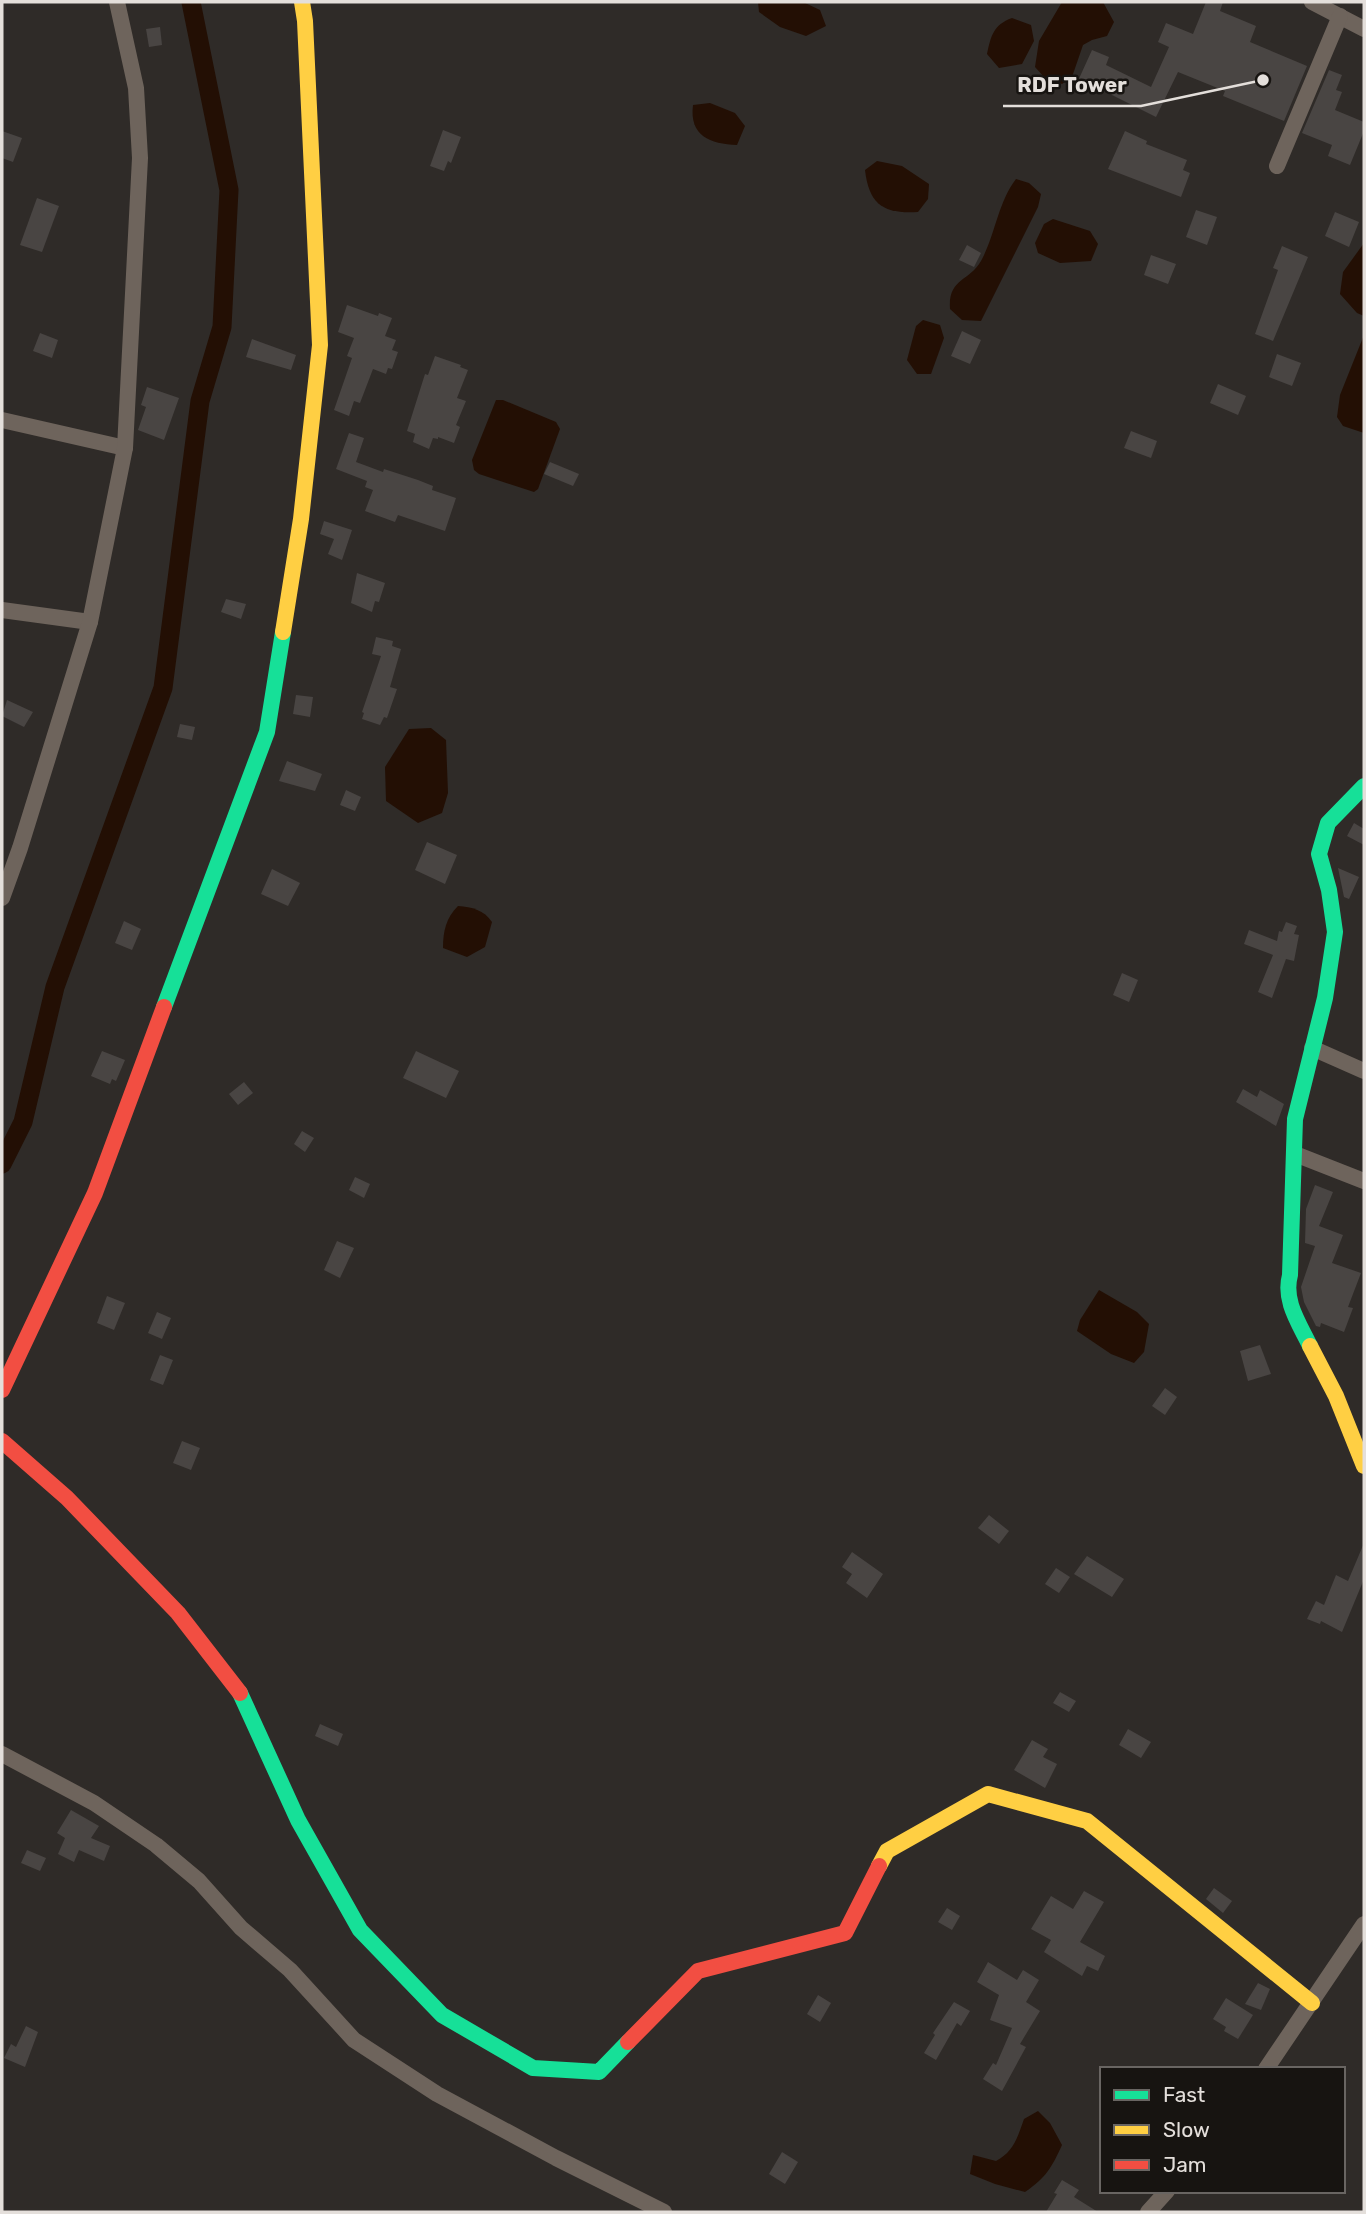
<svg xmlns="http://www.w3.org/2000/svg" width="1366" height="2214" font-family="Rubik,sans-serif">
	<rect width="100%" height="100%" fill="#2f2b28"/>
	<g fill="#230f04">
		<polygon points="758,2 803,2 820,10 826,26 806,36 780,27 759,12"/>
		<polygon points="1062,2 1103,2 1114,22 1107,36 1092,40 1083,45 1072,77 1062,84 1044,77 1035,67 1039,41"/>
		<path d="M 1012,18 L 1031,25 L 1034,41 L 1022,64 L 999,68 L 987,54 C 991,36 993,25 1012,18 Z"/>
		<path d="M 710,103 L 735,113 L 745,126 L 737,145 C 710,144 689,136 693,105 Z"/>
		<path d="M 877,161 L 902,166 L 929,184 L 928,199 L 918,212 C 884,214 869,205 865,170 Z"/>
		<path d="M 1016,179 L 1029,183 L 1041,194 L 1038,207 L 981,321 L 962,320 L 950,309 C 948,278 969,282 981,261 C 995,236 998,202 1016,179 Z"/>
		<polygon points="1053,219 1090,231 1098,244 1091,261 1060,263 1038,253 1035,243 1044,224"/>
		<polygon points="1364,243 1364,316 1357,313 1340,294 1343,272"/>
		<polygon points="923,320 940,325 944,338 931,374 917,374 907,360 916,326"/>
		<polygon points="1364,335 1364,433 1343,426 1337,417 1340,395"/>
		<polygon points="496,400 503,400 556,422 560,429 538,489 534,492 479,474 474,470 472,460"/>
		<polygon points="431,728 446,740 448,793 442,813 418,823 386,801 385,767 409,729"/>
		<path d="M 458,906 C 472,907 484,910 492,922 L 485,947 L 467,957 L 443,948 C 443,931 446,918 458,906 Z"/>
		<polygon points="1099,1290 1137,1312 1149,1324 1144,1352 1134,1363 1111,1354 1077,1331 1080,1320"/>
		<path d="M 1038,2111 L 1050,2123 L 1062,2145 C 1052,2167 1046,2178 1025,2192 L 995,2184 L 970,2174 L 973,2155 L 996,2161 C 1014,2152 1018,2136 1024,2119 Z"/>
	</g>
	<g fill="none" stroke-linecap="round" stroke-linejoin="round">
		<polyline stroke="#230f04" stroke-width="19" points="2,1164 23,1122 55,987 163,688 200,401 222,327 229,190 191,2"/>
	</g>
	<g fill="#494543">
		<polygon points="1206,2 1223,2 1220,11 1256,26 1250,42 1307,66 1284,121 1223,96 1225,91 1178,72 1156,117 1096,87 1095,91 1077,83 1092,50 1109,57 1106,65 1151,87 1169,47 1158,42 1166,23 1193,34"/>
		<polygon points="160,27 162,45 149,47 146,29"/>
		<polygon points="1329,70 1342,75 1336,90 1342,92 1335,110 1364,122 1364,131 1350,165 1328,156 1332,145 1302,133"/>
		<polygon points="443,130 461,137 451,163 448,161 444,171 430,166"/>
		<polygon points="2,131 22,138 13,162 2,158"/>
		<polygon points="1125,131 1147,141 1146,144 1187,160 1183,170 1190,173 1181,197 1108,169"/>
		<polygon points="37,198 59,206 42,252 20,245"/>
		<polygon points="1196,210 1217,217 1207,245 1186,237"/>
		<polygon points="1335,212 1359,222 1349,247 1325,236"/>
		<polygon points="967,245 981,253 974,267 959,260"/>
		<polygon points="1282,246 1308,257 1273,341 1255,334 1278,270 1273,268"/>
		<polygon points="1151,255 1176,264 1168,284 1144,275"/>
		<polygon points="347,305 378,316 379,313 392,318 385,336 396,340 392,350 398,352 392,369 388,368 386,374 373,369 360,403 354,401 349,416 334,410 352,358 347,356 354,338 338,332"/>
		<polygon points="962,331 981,340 970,364 951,356"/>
		<polygon points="40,333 58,340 52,358 33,351"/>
		<polygon points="252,339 296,355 291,370 246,357"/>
		<polygon points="1277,354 1301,363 1292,386 1269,377"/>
		<polygon points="435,356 461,365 460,367 468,370 457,398 466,401 456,425 460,427 454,443 438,437 438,439 433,438 429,449 413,442 415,434 407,431 425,374 428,375"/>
		<polygon points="1218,384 1246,396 1238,415 1210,403"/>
		<polygon points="147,387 179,398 164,440 138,430 146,407 141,405"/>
		<polygon points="1131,431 1157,441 1151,458 1124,448"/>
		<polygon points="349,433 364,438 356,462 383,472 384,469 418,480 433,486 432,490 456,498 445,531 398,515 395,522 365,511 373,490 365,487 367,481 336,469"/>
		<polygon points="550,462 579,474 573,486 544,474"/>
		<polygon points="324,521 352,530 342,560 328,554 334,539 320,534"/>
		<polygon points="357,573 385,583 379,602 375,601 372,612 351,603"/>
		<polygon points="226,599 246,604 241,619 221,612"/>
		<polygon points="376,637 393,641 392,646 401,649 390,687 397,689 387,718 384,717 380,725 362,719 364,713 362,712 381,656 372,654"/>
		<polygon points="296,695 313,697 310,717 293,714"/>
		<polygon points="7,700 33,712 24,727 2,716"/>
		<polygon points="180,724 195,727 192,740 177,737"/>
		<polygon points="287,761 322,774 315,791 279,781"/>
		<polygon points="346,790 361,797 355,811 340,805"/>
		<polygon points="1354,823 1364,829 1364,845 1347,836"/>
		<polygon points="427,842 457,855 445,884 415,870"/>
		<polygon points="1338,868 1359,877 1349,899 1344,897"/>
		<polygon points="272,869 300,883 288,906 261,894"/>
		<polygon points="124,921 141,929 132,950 115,943"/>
		<polygon points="1286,922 1297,926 1294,934 1299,935 1294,961 1286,959 1272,998 1258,992 1273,955 1244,944 1249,930 1277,941 1279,931 1282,932"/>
		<polygon points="1122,973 1138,980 1129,1002 1113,995"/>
		<polygon points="102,1051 125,1060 116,1081 112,1079 110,1084 91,1076"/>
		<polygon points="416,1051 459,1071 446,1098 403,1078"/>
		<polygon points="244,1082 253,1093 238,1105 229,1094"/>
		<polygon points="1243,1089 1257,1097 1260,1090 1284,1104 1276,1126 1236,1102"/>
		<polygon points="302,1131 314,1138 305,1152 294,1144"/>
		<polygon points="355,1177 370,1184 364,1198 349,1190"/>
		<polygon points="1315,1185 1333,1192 1319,1226 1343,1235 1332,1263 1361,1273 1348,1307 1353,1308 1344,1332 1321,1323 1320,1327 1316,1326 1304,1302 1301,1287 1315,1246 1305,1243 1306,1209"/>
		<polygon points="337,1241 354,1248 340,1278 324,1270"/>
		<polygon points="107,1296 125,1303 114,1330 97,1323"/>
		<polygon points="157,1312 171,1318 162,1339 148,1333"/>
		<polygon points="1260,1345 1271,1374 1248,1381 1240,1351"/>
		<polygon points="160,1355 173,1360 163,1385 150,1380"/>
		<polygon points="1165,1388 1177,1397 1165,1415 1152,1406"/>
		<polygon points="182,1441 200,1448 191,1470 173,1463"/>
		<polygon points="989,1515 1009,1531 999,1544 978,1528"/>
		<polygon points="1364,1543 1364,1579 1342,1632 1321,1621 1320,1624 1307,1619 1316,1601 1324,1605 1336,1575 1348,1581"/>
		<polygon points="852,1552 883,1574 867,1598 846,1583 852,1574 842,1567"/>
		<polygon points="1087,1556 1124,1579 1112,1597 1074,1574"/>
		<polygon points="1056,1568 1070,1577 1059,1593 1045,1584"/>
		<polygon points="1060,1692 1076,1701 1069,1712 1053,1703"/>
		<polygon points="320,1724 343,1734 338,1746 315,1736"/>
		<polygon points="1128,1729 1151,1742 1141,1758 1119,1745"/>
		<polygon points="1032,1740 1048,1749 1043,1757 1057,1764 1045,1788 1014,1770"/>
		<polygon points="71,1810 99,1826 91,1838 110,1846 104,1861 79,1850 74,1862 58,1854 65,1838 57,1833"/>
		<polygon points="27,1850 46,1858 40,1871 21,1863"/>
		<polygon points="1214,1888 1232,1901 1223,1913 1206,1899"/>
		<polygon points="1084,1891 1104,1902 1080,1942 1105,1956 1098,1971 1087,1966 1082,1976 1044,1952 1051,1940 1031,1929 1051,1896 1073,1909"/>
		<polygon points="947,1908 960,1916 952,1930 938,1922"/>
		<polygon points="988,1962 1017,1980 1023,1970 1039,1980 1026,2002 1040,2011 1020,2044 1026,2047 1002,2091 983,2079 993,2063 996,2065 1012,2028 990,2020 999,1995 977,1982"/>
		<polygon points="1258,1983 1270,1989 1261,2010 1245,2004"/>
		<polygon points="818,1995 831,2003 820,2022 807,2014"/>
		<polygon points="1226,1998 1253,2015 1238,2039 1224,2031 1226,2027 1213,2019"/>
		<polygon points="954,2002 970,2011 961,2026 957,2023 936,2060 924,2053 935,2035 933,2033"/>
		<polygon points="26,2026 38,2032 25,2067 4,2058 11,2044 16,2047"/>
		<polygon points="782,2152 798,2162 785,2184 769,2174"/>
		<polygon points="1062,2180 1079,2190 1074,2197 1098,2212 1046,2212 1057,2194 1054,2193"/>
	</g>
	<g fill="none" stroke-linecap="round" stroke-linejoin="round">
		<g stroke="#6e645c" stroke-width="16">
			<polyline points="1312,2 1364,29"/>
			<polyline points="1277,166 1340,16"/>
			<polyline points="2,420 125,448"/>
			<polyline points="2,610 90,622"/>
			<polyline points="2,898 20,848 90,622 125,448 140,158 136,88 117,2"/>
			<polyline points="1312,1048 1364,1071"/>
			<polyline points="1295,1154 1364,1181"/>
			<polyline points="2,1754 94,1803 156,1845 199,1881 241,1928 290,1970 354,2040 437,2094 556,2158 664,2212"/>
			<polyline points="1266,2069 1364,1924"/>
			<polyline points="1148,2212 1167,2191"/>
		</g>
		<g stroke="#16e098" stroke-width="16">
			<polyline points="164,1007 267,732 283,632"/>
			<path d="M 1310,1346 C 1299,1323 1283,1301 1290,1275 L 1295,1119 L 1325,998 L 1335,932 L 1329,890 L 1319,854 L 1328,823 L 1364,786"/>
			<polyline points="240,1693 298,1820 360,1930 442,2015 533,2068 599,2072 628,2042"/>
		</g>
		<g stroke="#ffcf43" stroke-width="16">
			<polyline points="283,632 301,519 320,345 305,21 302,2"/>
			<polyline points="1310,1346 1336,1396 1364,1466"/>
			<polyline points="879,1866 887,1851 988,1794 1087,1821 1312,2003"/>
		</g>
		<g stroke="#f24e42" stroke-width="16">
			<polyline points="2,1390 95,1193 164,1007"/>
			<polyline points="2,1441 67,1498 178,1613 240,1693"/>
			<polyline points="628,2042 698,1971 845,1933 879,1866"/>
		</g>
	</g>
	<path fill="none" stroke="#e4dfdb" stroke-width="2.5" d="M1263 80L1141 106H1003"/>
	<circle fill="#e4dfdb" stroke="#171411" stroke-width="2.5" cx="1263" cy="80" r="7"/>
	<g font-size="21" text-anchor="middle" font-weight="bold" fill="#e4dfdb" stroke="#171411" stroke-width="5" stroke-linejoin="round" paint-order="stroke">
		<text x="1072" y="92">RDF Tower</text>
	</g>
	<rect width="1366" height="2214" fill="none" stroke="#e4dfdb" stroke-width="7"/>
	<rect x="1100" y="2067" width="245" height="126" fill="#171411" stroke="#696562" stroke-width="2"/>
	<rect x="1114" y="2090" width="35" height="10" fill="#16e098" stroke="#696562" stroke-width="2"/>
	<text x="1163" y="2102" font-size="21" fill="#e4dfdb">Fast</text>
	<rect x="1114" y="2125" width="35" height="10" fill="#ffcf43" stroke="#696562" stroke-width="2"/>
	<text x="1163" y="2137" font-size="21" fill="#e4dfdb">Slow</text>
	<rect x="1114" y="2160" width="35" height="10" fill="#f24e42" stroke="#696562" stroke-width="2"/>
	<text x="1163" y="2172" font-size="21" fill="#e4dfdb">Jam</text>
</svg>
